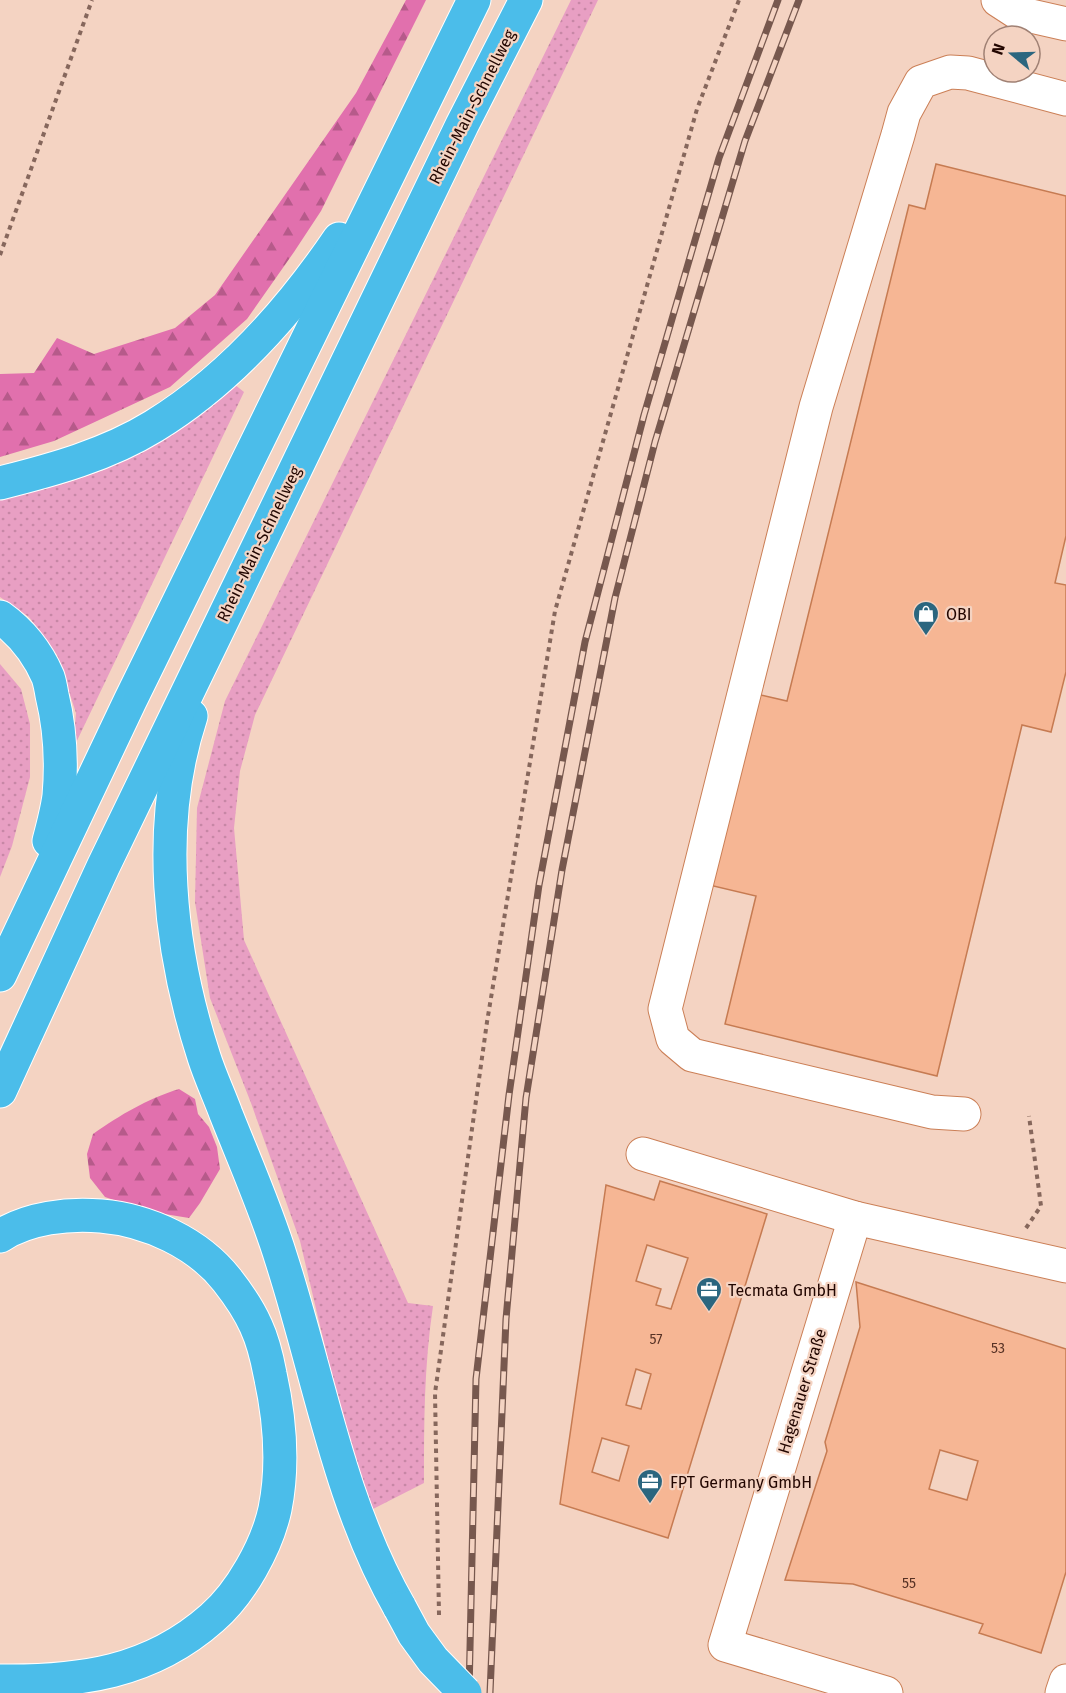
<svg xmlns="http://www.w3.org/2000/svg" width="1066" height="1693" font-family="'Fira Sans',sans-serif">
	<defs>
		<pattern id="grass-dots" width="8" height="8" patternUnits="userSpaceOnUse" patternTransform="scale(1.5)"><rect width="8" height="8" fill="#e89fc3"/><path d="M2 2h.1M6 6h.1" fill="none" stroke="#c787a6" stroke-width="1.8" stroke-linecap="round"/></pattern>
		<pattern id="forest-firs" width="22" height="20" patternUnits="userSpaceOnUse" patternTransform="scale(1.5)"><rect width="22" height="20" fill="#e170ad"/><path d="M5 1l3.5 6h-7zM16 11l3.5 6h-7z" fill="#b65a8a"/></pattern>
	</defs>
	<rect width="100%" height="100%" fill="#f4d3c2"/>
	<g fill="url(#grass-dots)">
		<path d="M 571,0 L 598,0 L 255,715 L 240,771 L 234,828 L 244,940 L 408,1303 L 433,1306 C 424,1367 424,1422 424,1483 L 373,1509 L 348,1444 L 300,1241 L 251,1103 L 210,998 L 195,902 L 197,808 L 225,701 Z"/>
		<polygon points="234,384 244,392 73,749 76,713 57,655 29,617 0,597 0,500 63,484 101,471 136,455"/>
		<polygon points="0,664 21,689 30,724 30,777 12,846 0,877"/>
	</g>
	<g fill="url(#forest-firs)">
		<polygon points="406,0 426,0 321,211 294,252 247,319 170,387 54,441 0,457 0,374 34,373 57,338 94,354 175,328 215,295 356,93"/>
		<path d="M 179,1089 L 195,1099 L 198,1114 L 209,1127 L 217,1147 L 220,1169 L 200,1203 L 189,1218 L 146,1211 L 105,1197 L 90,1178 L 87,1154 L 93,1134 C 122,1114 145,1100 179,1089 Z"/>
	</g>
	<g fill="#f6b694" stroke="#c67b52" stroke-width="1.5" fill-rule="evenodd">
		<polygon points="936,164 1066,196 1066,536 1055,583 1066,585 1066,672 1051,732 1022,725 937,1076 725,1024 756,896 705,884 752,693 787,701 909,205 925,209"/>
		<path d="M 660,1181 L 767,1214 L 668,1538 L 560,1504 L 606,1185 L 654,1200 ZM 647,1245 L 688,1258 L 671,1309 L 656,1305 L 661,1289 L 636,1281 ZM 636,1369 L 651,1374 L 641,1409 L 626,1405 ZM 602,1438 L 629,1446 L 619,1481 L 592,1472 Z"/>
		<path d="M 856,1282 L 1066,1349 L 1066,1572 L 1041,1653 L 979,1633 L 983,1624 L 853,1584 L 785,1580 L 827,1451 L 825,1442 L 860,1327 ZM 940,1450 L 978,1461 L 967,1500 L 929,1489 Z"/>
	</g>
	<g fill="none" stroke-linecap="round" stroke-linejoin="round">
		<defs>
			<g id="minor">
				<polyline points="998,0 1018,13 1066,24"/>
				<polyline points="964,1114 932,1112 692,1055 673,1039 665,1009 816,407 898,135 904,113 921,82 950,72 968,73 1066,99"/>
				<polyline points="643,1154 855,1218"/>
				<polyline points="886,1693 725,1645 855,1218 1066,1266"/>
				<polyline points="1062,1693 1066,1681"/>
			</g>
			<g id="highway">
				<path d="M 0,483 C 52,470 107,455 154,426 C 229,380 290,311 339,239"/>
				<path d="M 0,617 C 21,632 38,654 48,677 C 50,683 51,689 52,695 C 60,728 62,762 59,796 C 57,811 53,826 49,841"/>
				<path d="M 191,716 C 155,825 169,949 204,1057 C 210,1076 219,1095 226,1114 C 245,1162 266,1209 281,1258 C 319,1375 338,1500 400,1608"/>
				<polyline points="0,975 130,701 474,0"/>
				<polyline points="0,1091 103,867 462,125 526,0"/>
				<path d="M 0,1236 C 28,1218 68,1213 101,1216 C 148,1220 198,1243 227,1280 C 238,1294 249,1310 256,1326 C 263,1341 267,1358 270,1374 C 280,1419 284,1464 275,1509 C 267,1546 241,1593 212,1618 C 150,1673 79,1682 0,1681"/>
			</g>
		</defs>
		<use href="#minor" stroke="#cb7f56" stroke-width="35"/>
		<use href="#highway" stroke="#fff" stroke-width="35"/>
		<g stroke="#86675c" stroke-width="4" stroke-dasharray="4.5 4.5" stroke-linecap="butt">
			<polyline points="0,255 92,0"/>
			<polyline points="1026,1228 1041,1206 1029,1116"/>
			<polyline points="439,1615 435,1393 487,1022 555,611 697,109 739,0"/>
		</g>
		<use href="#minor" stroke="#fff" stroke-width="33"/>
		<use href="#highway" stroke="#4bbdea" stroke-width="33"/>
		<defs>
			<g id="rail">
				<polyline points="469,1693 476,1379 509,1095 539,885 585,642 644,415 719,158 778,0"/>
				<polyline points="490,1693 506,1319 526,1098 562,870 615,598 655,442 745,141 799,0"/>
			</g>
		</defs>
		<use href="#rail" stroke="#77584e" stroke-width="7"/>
		<use href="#rail" stroke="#f4d3c2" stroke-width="4.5" stroke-dasharray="14" stroke-linecap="butt"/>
		<defs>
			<polyline id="highway-bridge" points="400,1608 414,1634 433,1660 465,1693"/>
		</defs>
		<use href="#highway-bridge" stroke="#fff" stroke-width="35" stroke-linecap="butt"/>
		<use href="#highway-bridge" stroke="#4bbdea" stroke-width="33"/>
	</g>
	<defs>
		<symbol id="shop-pin" viewBox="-11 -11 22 30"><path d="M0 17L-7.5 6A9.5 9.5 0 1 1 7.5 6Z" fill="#2b667f" stroke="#f4d3c2"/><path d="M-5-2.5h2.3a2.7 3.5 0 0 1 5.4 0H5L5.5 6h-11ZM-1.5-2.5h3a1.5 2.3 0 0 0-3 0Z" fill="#fff"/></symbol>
		<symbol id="office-pin" viewBox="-11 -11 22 30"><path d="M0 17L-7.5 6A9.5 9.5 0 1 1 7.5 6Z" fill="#2b667f" stroke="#f4d3c2"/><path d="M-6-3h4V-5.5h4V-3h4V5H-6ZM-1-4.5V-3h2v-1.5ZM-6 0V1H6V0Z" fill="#fff"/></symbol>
	</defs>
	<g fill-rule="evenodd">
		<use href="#shop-pin" x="911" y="599" width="30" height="40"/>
		<use href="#office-pin" x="694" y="1275" width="30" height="40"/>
		<use href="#office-pin" x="635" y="1467" width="30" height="40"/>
	</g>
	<g text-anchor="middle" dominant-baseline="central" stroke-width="4.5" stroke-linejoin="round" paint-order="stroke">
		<g font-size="14" fill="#573225">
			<text x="656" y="1339">57</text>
			<text x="998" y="1348">53</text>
			<text x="909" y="1583">55</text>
		</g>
		<g font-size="16" fill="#220600" stroke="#f4d3c2">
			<text transform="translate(472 107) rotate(-63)">Rhein-Main-Schnellweg</text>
			<text transform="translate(259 544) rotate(-64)">Rhein-Main-Schnellweg</text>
			<text transform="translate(802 1391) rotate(-73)">Hagenauer Straße</text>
		</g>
		<g font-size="16" fill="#220600" stroke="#f4d3c2" text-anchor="start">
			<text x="946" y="614">OBI</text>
			<text x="728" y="1290">Tecmata GmbH</text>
			<text x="670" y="1482">FPT Germany GmbH</text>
		</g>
	</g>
	<g transform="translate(1012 54) rotate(289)"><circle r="28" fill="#f4d3c2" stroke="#a08174" stroke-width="1.5"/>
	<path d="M0-4.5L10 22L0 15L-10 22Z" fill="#2b667f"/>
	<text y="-9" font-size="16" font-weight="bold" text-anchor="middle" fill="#220600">N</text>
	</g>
</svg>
